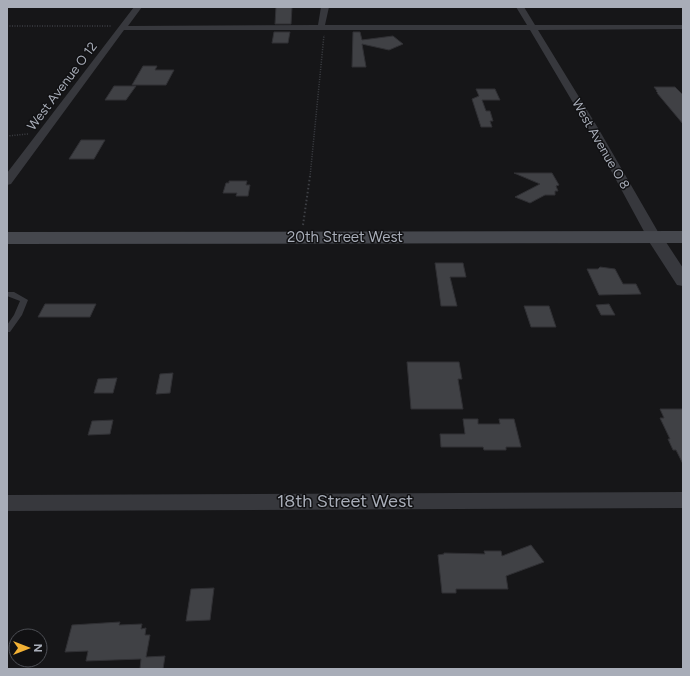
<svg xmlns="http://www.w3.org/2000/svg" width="690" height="676" font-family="Figtree,sans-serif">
	<rect width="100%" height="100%" fill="#161618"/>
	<g fill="#404145" stroke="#303034">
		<polygon points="276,7 292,7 291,24 275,24"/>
		<polygon points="274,32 290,32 288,43 272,43"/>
		<polygon points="353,32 360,32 362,40 393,36 403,44 389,50 362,44 366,67 352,67"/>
		<polygon points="143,66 157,66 155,70 174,70 166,85 132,85"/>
		<polygon points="114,86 136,86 126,100 105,100"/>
		<polygon points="654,87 675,87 683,95 683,124 657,93 658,93 656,91 657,91"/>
		<polygon points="476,89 495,89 500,100 482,100 486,111 490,111 493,121 490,121 492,127 481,127 472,99 479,96"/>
		<polygon points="81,140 105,140 94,159 69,159"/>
		<polygon points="514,173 552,173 559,185 556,186 558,191 555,191 555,195 545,195 530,203 515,197 540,184"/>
		<polygon points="229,181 247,181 246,185 250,185 248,196 236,196 237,193 223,193 226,183 229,183"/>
		<polygon points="435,263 463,263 466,277 450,277 457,306 441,306"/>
		<polygon points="600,267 615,269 623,284 636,284 641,294 599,295 587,269 598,269"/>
		<polygon points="45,304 96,304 90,317 38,317"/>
		<polygon points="609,304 615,315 601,315 596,305"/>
		<polygon points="524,306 549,306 556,327 531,327"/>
		<polygon points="407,362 459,362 462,379 458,379 463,409 411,409"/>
		<polygon points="173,373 170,393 156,394 160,374"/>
		<polygon points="117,378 113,393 94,393 98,379"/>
		<polygon points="660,409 683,409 683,464 676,450 673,450 668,439 670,439 660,418 664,418"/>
		<polygon points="463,419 478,419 478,424 500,424 499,419 514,419 521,447 506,447 506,450 484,450 483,447 441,447 440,434 465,434"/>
		<polygon points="113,420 110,434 88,435 92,421"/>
		<polygon points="531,545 544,562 506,576 508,589 456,589 456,593 442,593 438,555 444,554 444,553 485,554 484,551 501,551 502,556"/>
		<polygon points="214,588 210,620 186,621 191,589"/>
		<polygon points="120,622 119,625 142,624 141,629 146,628 145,635 150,635 146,657 165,656 163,669 140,669 141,659 86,661 88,651 65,652 72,625"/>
	</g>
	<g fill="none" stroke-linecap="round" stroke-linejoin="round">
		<g stroke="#3d3f44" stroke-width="1.5" stroke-dasharray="1 1.5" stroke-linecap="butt">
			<polyline points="7,26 112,26"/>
			<polyline points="7,136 28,134"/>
			<polyline points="310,177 324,35"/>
		</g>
		<polyline stroke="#3d3f44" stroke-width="2" stroke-dasharray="1.5 2.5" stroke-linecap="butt" points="303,225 310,176"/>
		<polygon fill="#37383d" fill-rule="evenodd" points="7,292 14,292 28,300 22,315 10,332 7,332 7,325 14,315 20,301 7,296"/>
		<g fill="#37383d" fill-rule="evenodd">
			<polygon points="134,7 142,7 128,26 318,25 321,7 329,7 325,25 527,25 516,7 524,7 535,25 683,25 683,29 538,30 598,128 661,237 659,240 649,240 647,237 588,128 530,30 124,30 11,184 7,185 7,173"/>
			<polygon points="683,492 683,508 7,511 7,495"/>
		</g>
		<polygon fill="#37383d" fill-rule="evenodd" points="654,232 660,233 683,268 683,286 677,285 646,237 648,233"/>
		<polygon fill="#45474d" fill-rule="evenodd" points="683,231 683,243 7,244 7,232"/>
	</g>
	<g text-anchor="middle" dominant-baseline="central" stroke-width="3" stroke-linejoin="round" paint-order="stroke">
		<g font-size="13" fill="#a8adb8" stroke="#111113">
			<text transform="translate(62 86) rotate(-53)">West Avenue O 12</text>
			<text transform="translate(601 144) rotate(60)">West Avenue O 8</text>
		</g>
		<g font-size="15" fill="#a8adb8" stroke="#111113">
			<text x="345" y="237">20th Street West</text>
		</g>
		<g font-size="18" fill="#a8adb8" stroke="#111113">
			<text x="345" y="501">18th Street West</text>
		</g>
	</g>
	<rect width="690" height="676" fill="none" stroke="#a8adb8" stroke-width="16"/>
	<g transform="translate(28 648) rotate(90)"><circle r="19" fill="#111113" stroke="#4d4f55"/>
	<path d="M0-3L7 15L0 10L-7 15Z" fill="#f2b134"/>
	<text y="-6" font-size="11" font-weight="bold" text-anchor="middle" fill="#a8adb8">N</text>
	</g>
</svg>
